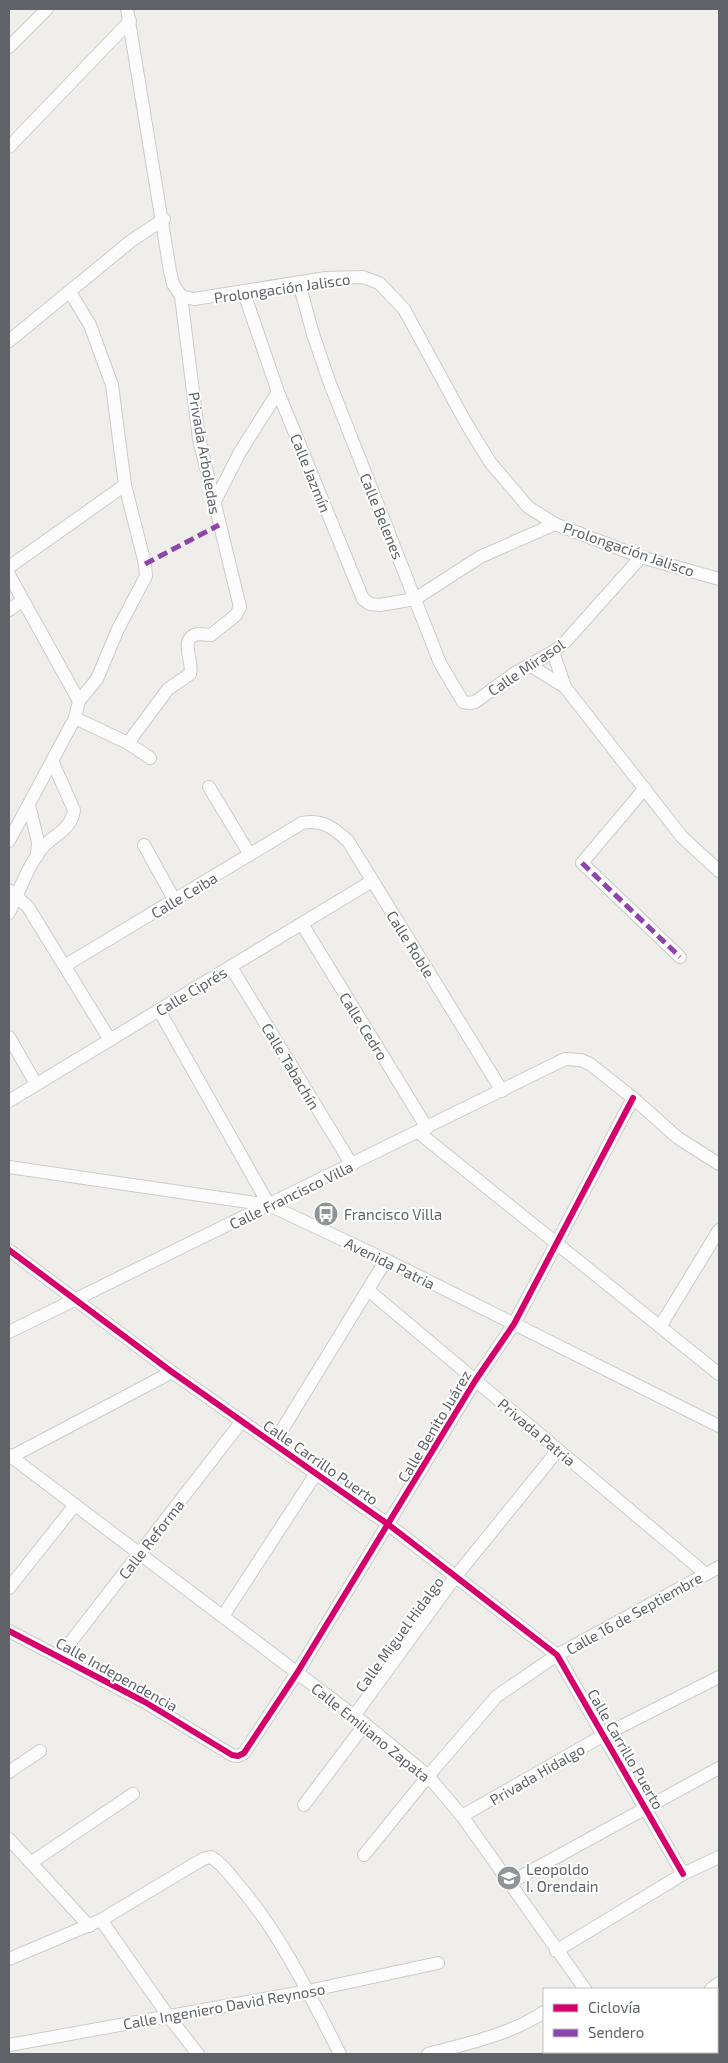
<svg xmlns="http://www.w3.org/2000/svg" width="728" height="2063" font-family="'Exo 2',sans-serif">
	<rect width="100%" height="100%" fill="#efeeea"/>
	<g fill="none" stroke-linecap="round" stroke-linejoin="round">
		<defs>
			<g id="street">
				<path d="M 127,9 L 170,271 L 173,284 L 181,296 L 199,439 L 240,607 L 236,615 L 211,635 C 206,635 199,633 194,635 C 180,642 194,662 190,674 L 168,689 L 128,743"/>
				<polyline points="9,47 47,9"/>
				<polyline points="9,147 130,21"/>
				<polyline points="299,283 313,334 329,381 440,663 463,702 470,703 475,702 515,673 553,652 566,641 641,557"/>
				<polyline points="244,293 278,392 363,599 370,604 380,605 415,599 480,557 555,524"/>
				<polyline points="181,296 194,299 326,278 363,277 379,283 404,309 466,423 490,462 528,507 555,524 641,557 719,579"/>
				<polyline points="9,341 131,241 164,219"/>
				<polyline points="213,505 240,452 278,392"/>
				<polyline points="9,567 125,485"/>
				<polyline points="9,575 79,701"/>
				<polyline points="9,610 22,601"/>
				<polyline points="553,652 565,687"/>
				<polyline points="531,666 565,687 682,837 719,871"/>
				<polyline points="75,718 128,743 150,758"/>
				<polyline points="209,787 250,855"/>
				<polyline points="645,788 582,863 680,957"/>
				<polyline points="29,805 38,842 37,856"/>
				<polyline points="9,841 75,718 79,701 97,679 118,629 146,576 145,564 125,485 112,385 90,325 70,292"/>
				<polyline points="144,845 175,901"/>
				<polyline points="9,890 28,907 110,1040"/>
				<path d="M 9,913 C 19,892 28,865 43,847 C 55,834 71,830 74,810 L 53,763"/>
				<polyline points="302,924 427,1128"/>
				<path d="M 66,965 L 302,823 C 322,819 334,828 348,841 L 502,1091"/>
				<polyline points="231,967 352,1165"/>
				<polyline points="159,1010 269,1205"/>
				<polyline points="9,1037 36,1084"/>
				<polyline points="9,1101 372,881"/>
				<polyline points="418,1132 719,1374"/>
				<polyline points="9,1167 269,1205 386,1260 719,1426"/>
				<polyline points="9,1250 172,1372 389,1525 557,1655 683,1874"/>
				<polyline points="368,1290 706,1574"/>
				<polyline points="661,1325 719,1230"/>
				<polyline points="9,1332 565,1059 581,1060 590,1064 633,1098 678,1138 719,1164"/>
				<polyline points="274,1443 386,1260"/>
				<polyline points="9,1455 365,1724 428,1776 462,1816 585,1989"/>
				<polyline points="9,1458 172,1372"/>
				<polyline points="9,1588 75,1505"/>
				<polyline points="223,1616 315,1475"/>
				<polyline points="9,1631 145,1702 232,1755 238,1756 244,1753 297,1673 475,1381 514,1324 633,1098"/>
				<polyline points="59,1657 242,1421"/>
				<polyline points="354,1716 456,1576 558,1450"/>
				<polyline points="9,1772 40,1751"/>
				<polyline points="304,1805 365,1724"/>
				<polyline points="462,1816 604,1735 719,1677"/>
				<polyline points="9,1839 89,1926"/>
				<polyline points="364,1855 428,1776 497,1696 557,1655 719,1567"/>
				<polyline points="32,1862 133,1794"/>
				<polyline points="509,1883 719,1768"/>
				<polyline points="101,1920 169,2017 198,2054"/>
				<polyline points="556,1951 683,1874 719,1857"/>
				<path d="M 9,1959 L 101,1920 L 203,1859 L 211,1857 C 221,1863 228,1872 235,1881 C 279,1931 310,1995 340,2054"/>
				<polyline points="711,1989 719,1983"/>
				<polyline points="9,2045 308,1991 438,1963"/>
				<polyline points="641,2052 643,2054"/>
				<path d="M 428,2054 C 469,2043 509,2035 544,2012"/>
				<polyline points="623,2054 627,2052"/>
			</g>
		</defs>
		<use href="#street" stroke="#cbcccc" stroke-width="14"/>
		<use href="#street" stroke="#fdfcfc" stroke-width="12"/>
		<g stroke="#8e44ad" stroke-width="5" stroke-dasharray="10 5" stroke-linecap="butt">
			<polyline points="145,564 219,525"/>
			<polyline points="582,863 680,957"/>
		</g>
		<defs>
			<g id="cycleway">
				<polyline points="9,1250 172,1372 389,1525 557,1655 683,1874"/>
				<polyline points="9,1631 145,1702 232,1755 238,1756 244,1753 297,1673 475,1381 514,1324 633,1098"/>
			</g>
		</defs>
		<use href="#cycleway" stroke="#fff" stroke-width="9"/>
		<use href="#cycleway" stroke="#d6006c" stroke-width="6"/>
	</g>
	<defs>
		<symbol id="bus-disc" viewBox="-11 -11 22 22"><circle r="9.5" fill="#919496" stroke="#fff"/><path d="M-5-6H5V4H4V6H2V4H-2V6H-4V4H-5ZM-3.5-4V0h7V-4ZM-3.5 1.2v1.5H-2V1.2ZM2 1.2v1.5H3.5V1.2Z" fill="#fff"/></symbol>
		<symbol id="school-disc" viewBox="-11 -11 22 22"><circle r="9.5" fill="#919496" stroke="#fff"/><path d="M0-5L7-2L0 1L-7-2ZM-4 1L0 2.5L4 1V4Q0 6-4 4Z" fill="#fff"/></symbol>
	</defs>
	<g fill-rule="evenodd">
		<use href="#bus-disc" x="312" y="1200" width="28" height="28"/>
		<use href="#school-disc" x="495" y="1864" width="28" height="28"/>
	</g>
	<g text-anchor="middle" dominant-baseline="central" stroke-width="4" stroke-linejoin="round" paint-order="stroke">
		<g font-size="15" fill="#5f6368" stroke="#fff">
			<text transform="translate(282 288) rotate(-8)">Prolongación Jalisco</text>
			<text transform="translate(205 453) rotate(80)">Privada Arboledas</text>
			<text transform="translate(311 473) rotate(68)">Calle Jazmín</text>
			<text transform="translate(382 516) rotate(68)">Calle Belenes</text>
			<text transform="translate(629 549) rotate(19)">Prolongación Jalisco</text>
			<text transform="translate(526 667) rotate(-34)">Calle Mirasol</text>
			<text transform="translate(184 895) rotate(-31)">Calle Ceiba</text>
			<text transform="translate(411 944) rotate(58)">Calle Roble</text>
			<text transform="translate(191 991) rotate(-31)">Calle Ciprés</text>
			<text transform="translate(364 1026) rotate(58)">Calle Cedro</text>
			<text transform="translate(291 1066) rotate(59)">Calle Tabachín</text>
			<text transform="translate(291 1195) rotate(-26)">Calle Francisco Villa</text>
			<text transform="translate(390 1263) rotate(26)">Avenida Patria</text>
			<text transform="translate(434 1426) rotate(-59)">Calle Benito Juárez</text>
			<text transform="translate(537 1432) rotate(40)">Privada Patria</text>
			<text transform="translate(321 1462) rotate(35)">Calle Carrillo Puerto</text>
			<text transform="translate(151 1539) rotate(-52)">Calle Reforma</text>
			<text transform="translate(634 1613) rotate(-29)">Calle 16 de Septiembre</text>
			<text transform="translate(399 1634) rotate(-54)">Calle Miguel Hidalgo</text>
			<text transform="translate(117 1674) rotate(29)">Calle Independencia</text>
			<text transform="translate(371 1732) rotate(39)">Calle Emiliano Zapata</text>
			<text transform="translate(626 1749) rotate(60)">Calle Carrillo Puerto</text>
			<text transform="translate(537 1774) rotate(-30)">Privada Hidalgo</text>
			<text transform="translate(224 2006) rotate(-10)">Calle Ingeniero David Reynoso</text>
		</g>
		<g font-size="15" fill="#5f6368" stroke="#fff" text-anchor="start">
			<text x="344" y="1214">Francisco Villa</text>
			<text x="526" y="1869">Leopoldo<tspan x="526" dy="17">I. Orendain</tspan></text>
		</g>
	</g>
	<rect width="728" height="2063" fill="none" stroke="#5f6368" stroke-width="20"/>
	<rect x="543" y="1988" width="175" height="65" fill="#ffffff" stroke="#bfc1c3"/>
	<rect x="553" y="2004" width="25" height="8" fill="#d6006c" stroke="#bfc1c3"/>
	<text x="588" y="2013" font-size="15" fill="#5f6368">Ciclovía</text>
	<rect x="553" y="2029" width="25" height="8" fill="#8e44ad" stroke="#bfc1c3"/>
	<text x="588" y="2038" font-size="15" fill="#5f6368">Sendero</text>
</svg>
